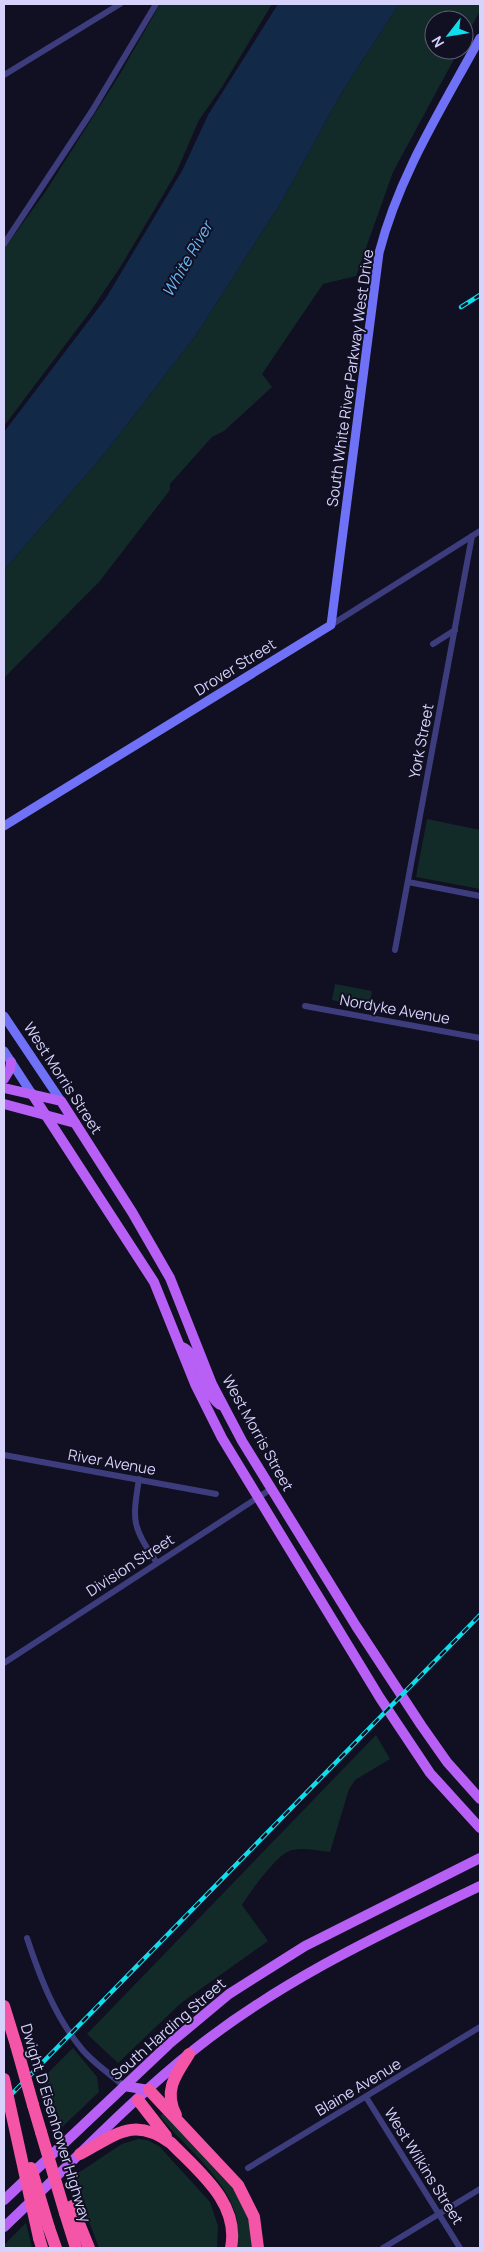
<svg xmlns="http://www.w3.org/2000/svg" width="484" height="2252" font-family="Manrope,sans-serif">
	<rect width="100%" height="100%" fill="#110f22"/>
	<g fill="#122b29">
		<polygon points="160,4 272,4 222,87 199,120 176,173 121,266 90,312 4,426 4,249 46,191 120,74"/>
		<polygon points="399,4 480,4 480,11 464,40 464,20 434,20 434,50 459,50 393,172 356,276 323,284 262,374 272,387 224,431 212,437 170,484 170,490 99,582 4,678 4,570 105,453 196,335 282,201 342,92"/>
		<polygon points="427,819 480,830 480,889 416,877"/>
		<polygon points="335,984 372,991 369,1008 332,1000"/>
		<path d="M 376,1735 L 390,1759 L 355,1780 L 349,1789 L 330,1852 C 317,1851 299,1846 287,1852 C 274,1859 250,1892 242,1905 L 268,1941 L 181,2003 L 118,2063 L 87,2034 Z"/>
		<polygon points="73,2048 97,2077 99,2092 58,2131 42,2079"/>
		<path d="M 163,2113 L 238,2194 L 248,2216 L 253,2248 L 237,2248 C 248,2198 199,2160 169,2127 L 160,2116 Z"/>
		<polygon points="138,2139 147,2140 159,2146 210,2202 218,2226 217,2248 99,2248 72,2177 122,2144"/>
		<polygon points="26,2223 32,2248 4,2248 4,2245"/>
	</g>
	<polygon fill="#122948" points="278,4 399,4 342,92 282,201 196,335 105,453 4,570 4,432 106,298 183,169 208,115"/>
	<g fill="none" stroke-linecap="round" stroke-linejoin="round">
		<g stroke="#3d3d7e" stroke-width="6">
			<polyline points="4,75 120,4"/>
			<polyline points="4,244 92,111 156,4"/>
			<polyline points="331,625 480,531"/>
			<polyline points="433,644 455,630"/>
			<polyline points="408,882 480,896"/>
			<polyline points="395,950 472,536"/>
			<polyline points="305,1006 480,1038"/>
			<polyline points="4,1455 216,1494"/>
			<path d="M 139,1479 C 132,1522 132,1526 157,1563"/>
			<polyline points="4,1663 271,1489"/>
			<path d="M 27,1938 C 40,1977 54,2015 81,2048 C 92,2062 110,2074 124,2086"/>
			<polyline points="366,2097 460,2248"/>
			<polyline points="248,2168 480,2027"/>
			<polyline points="383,2248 480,2189"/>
		</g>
		<g stroke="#6f71f6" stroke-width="9">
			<path d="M 4,826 L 331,625 L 379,253 C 399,175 442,108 480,38"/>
			<polyline points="4,1016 61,1101"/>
			<polyline points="4,1051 32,1094"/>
		</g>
		<g stroke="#b860f5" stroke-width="10">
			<polyline points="4,1079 10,1069 11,1062"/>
			<polyline points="4,1088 61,1101 132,1212 170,1278 212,1384 242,1441 356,1626 421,1725 447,1762 480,1799"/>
			<polyline points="32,1094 154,1282 195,1384 222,1438 380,1698 430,1773 480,1828"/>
			<polyline points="4,1104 75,1123"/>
			<path d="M 180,1346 C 203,1355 198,1387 220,1405"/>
			<polyline points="124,2086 149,2090"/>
			<polyline points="4,2200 169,2044 229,1994 305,1946 480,1858"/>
			<path d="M 4,2227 C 67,2168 127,2103 195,2049 C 282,1980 381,1934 480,1886"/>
		</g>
		<g stroke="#f455a7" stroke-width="12">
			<polyline points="4,2006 16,2045"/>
			<polyline points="149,2090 238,2185 254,2217 258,2248"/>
			<polyline points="138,2100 166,2136"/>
			<polyline points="33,2105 41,2132"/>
			<path d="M 176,2115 C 163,2091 176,2074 189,2054"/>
			<path d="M 80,2154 C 116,2135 133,2116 171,2143 C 199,2172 240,2203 231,2248"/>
			<polyline points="72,2206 89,2248"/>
			<polyline points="65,2213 76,2248"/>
			<polyline points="49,2228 56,2248"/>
			<polyline points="39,2238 42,2248"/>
		</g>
		<defs>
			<g id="rail">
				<polyline points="461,307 480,295"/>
				<polyline points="4,2102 480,1615"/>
			</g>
		</defs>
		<use href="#rail" stroke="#0fddec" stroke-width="4.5"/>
		<use href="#rail" stroke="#110f22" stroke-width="2.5" stroke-dasharray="8" stroke-linecap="butt"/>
		<g stroke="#f455a7" stroke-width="12">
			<polyline points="16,2045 33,2105"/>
			<polyline points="4,2079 39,2238"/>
			<polyline points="41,2132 65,2213"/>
			<polyline points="31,2168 49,2228"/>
		</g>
	</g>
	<g text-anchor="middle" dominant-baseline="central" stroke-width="4" stroke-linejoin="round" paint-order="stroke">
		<g font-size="15" fill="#d6d2fc" stroke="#110f22">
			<text transform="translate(350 378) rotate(-82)">South White River Parkway West Drive</text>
			<text transform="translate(235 667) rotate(-32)">Drover Street</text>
			<text transform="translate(421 741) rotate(-79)">York Street</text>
			<text transform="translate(395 1009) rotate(10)">Nordyke Avenue</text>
			<text transform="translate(63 1078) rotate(57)">West Morris Street</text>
			<text transform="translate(258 1433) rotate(61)">West Morris Street</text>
			<text transform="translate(112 1462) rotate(10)">River Avenue</text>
			<text transform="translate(130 1565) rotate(-33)">Division Street</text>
			<text transform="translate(168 2029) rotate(-41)">South Harding Street</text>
			<text transform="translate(358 2087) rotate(-31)">Blaine Avenue</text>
			<text transform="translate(56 2123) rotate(73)">Dwight D Eisenhower Highway</text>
			<text transform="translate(424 2166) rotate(58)">West Wilkins Street</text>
		</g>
		<g font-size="16" font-style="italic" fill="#67b8f5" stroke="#110f22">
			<text transform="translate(187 259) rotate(-60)">White River</text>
		</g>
	</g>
	<rect width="484" height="2252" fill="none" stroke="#d6d2fc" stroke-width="10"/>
	<g transform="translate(449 35) rotate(239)"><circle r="24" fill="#110f22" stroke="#605d79"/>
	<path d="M0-4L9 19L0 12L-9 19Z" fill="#0fddec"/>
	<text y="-8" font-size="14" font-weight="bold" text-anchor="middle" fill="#d6d2fc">N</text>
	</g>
</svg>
